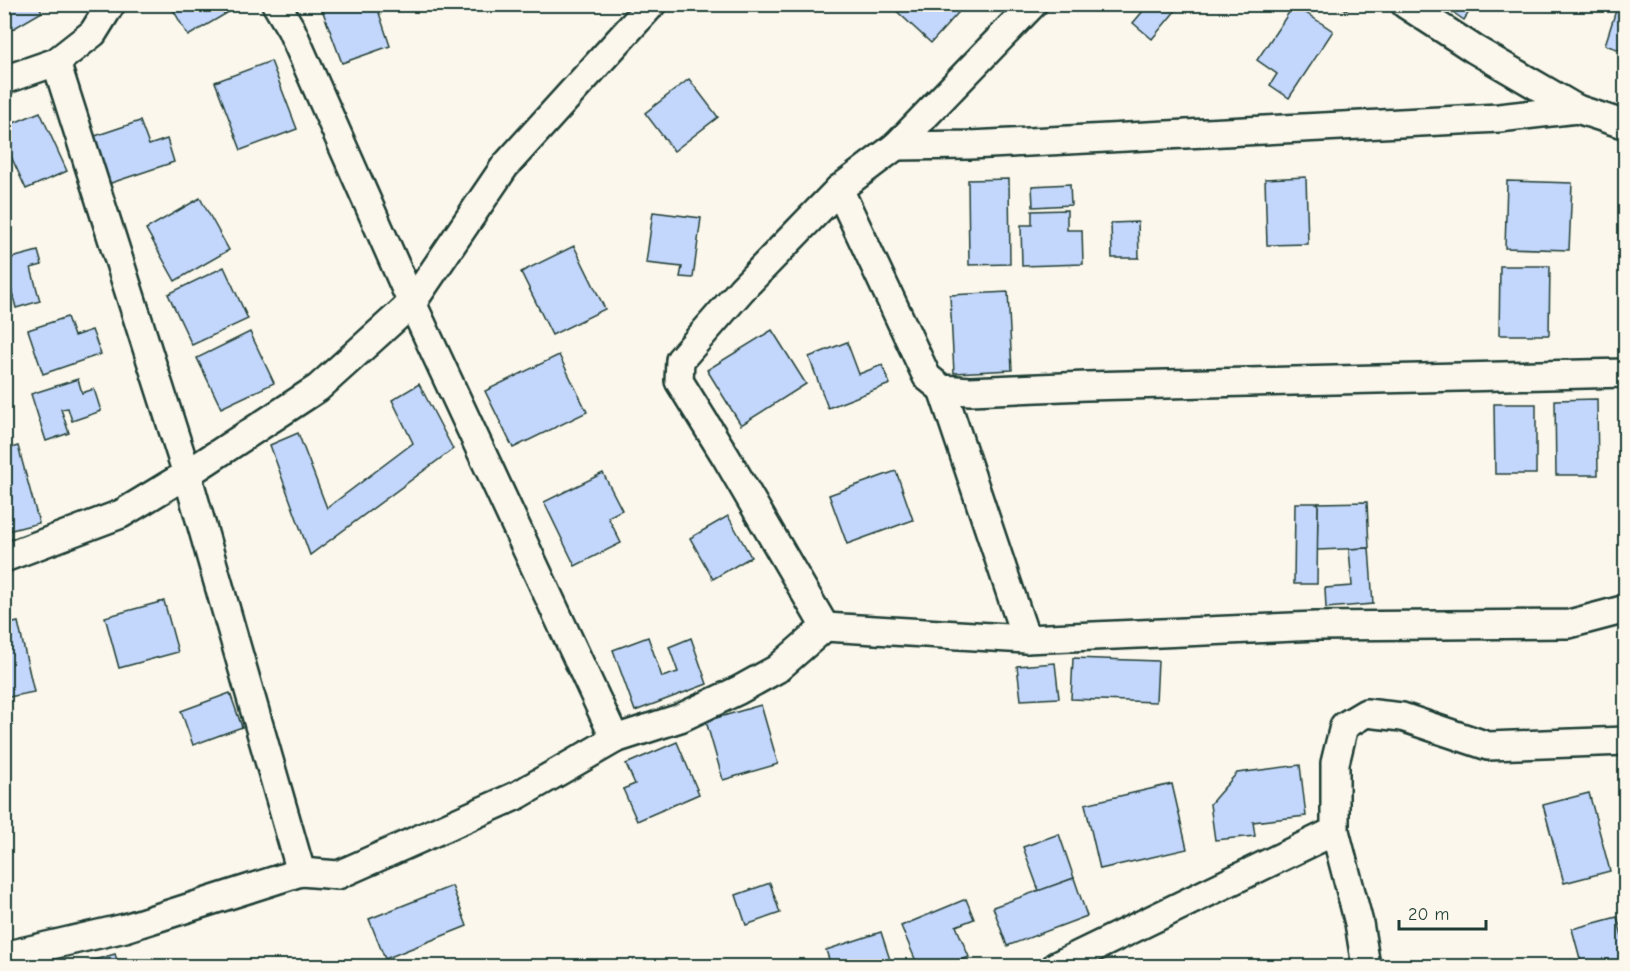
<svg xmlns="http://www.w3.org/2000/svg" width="1630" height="971" font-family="'Comic Neue',sans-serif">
	<rect width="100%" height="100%" fill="#fbf7ec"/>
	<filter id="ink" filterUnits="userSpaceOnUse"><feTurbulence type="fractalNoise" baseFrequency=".0167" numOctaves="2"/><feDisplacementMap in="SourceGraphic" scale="12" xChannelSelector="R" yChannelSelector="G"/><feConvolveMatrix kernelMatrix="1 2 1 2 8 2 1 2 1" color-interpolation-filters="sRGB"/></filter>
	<g filter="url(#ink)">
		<g fill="#c3d6fb" stroke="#1f3d34" stroke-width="1.5">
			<polygon points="4,4 38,4 42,12 11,30 4,18"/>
			<polygon points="170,4 238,4 239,6 188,36"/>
			<polygon points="320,4 376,4 390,46 342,63"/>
			<polygon points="889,4 966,4 931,43"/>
			<polygon points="1149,4 1181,4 1152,39 1133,23"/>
			<polygon points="1336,4 1350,4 1347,10"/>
			<polygon points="1441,4 1474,4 1464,20"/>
			<polygon points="1618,4 1626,4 1626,52 1605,45"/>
			<polygon points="1294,5 1333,31 1289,98 1270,85 1277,74 1257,60"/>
			<polygon points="271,61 297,129 241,150 215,82"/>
			<polygon points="689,79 718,117 674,151 645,113"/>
			<polygon points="40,112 67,171 26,189 4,141 4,127"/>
			<polygon points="140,121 149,145 167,139 174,162 108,184 92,137"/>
			<polygon points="1306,177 1308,244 1267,245 1265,179"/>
			<polygon points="1009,179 1010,264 969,265 968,180"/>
			<polygon points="1507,181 1572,183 1569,250 1505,248"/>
			<polygon points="1070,184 1071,205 1033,207 1032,186"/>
			<polygon points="200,198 229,250 175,281 146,229"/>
			<polygon points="1067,210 1067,230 1082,230 1083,264 1022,266 1021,225 1032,225 1032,211"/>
			<polygon points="653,212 701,218 693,278 680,277 682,267 646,263"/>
			<polygon points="1138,222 1139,258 1112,258 1111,223"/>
			<polygon points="574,246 605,309 552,335 521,272"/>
			<polygon points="38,251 42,265 31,268 40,301 16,308 4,260"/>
			<polygon points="1500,266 1550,266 1549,335 1499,335"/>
			<polygon points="224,267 248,319 192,345 168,294"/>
			<polygon points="1008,292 1012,370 954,373 950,295"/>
			<polygon points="67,317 74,336 92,330 101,354 43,374 28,330"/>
			<polygon points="772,330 806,384 741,425 707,370"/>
			<polygon points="250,332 274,383 221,408 197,358"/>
			<polygon points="847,342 859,374 882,365 890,384 828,408 809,357"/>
			<polygon points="559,355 587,412 513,448 485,391"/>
			<polygon points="78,379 82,393 94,389 101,411 72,421 68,408 61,409 69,433 46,441 31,394"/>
			<polygon points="419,384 453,449 310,555 270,445 298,433 327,508 413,443 392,400"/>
			<polygon points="1597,399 1598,475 1556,475 1555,400"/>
			<polygon points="1494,404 1536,404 1536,474 1495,474"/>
			<polygon points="18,446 39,523 4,532 4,450"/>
			<polygon points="896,471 913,520 847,544 829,495"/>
			<polygon points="603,473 622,510 608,517 621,543 575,566 544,502"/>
			<polygon points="1367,502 1369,548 1317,550 1318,503"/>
			<polygon points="1295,503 1318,503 1317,584 1294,584"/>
			<polygon points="728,516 751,557 713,579 690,538"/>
			<polygon points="1369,548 1373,604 1326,608 1325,588 1352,586 1349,549"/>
			<polygon points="164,601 178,652 119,668 105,617"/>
			<polygon points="18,622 34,692 4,698 4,625"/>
			<polygon points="648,637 662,677 678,672 669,647 691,638 707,684 635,711 613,650"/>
			<polygon points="1073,658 1158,661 1156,702 1071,699"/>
			<polygon points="1055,663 1059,698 1021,700 1017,666"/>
			<polygon points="230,693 242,727 193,745 181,711"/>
			<polygon points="761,705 778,764 723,780 706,721"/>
			<polygon points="677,742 699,794 637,821 623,789 635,784 626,764"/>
			<polygon points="1300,765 1306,816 1253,822 1255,836 1215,840 1210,804 1237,773"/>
			<polygon points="1172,784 1187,849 1100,869 1085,804"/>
			<polygon points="1589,793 1610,871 1564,883 1543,805"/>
			<polygon points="1059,834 1074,878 1039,891 1023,847"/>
			<polygon points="1074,878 1087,916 1007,946 993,907"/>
			<polygon points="770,883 780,913 746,925 736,895"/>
			<polygon points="452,886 467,926 385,959 369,919"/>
			<polygon points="966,899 974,919 956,926 969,957 946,966 918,966 901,926"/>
			<polygon points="1617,917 1626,951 1626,966 1582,966 1572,929"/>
			<polygon points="881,932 892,966 831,966 826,950"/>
			<polygon points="115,954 119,966 74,966"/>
			<polygon points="806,961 808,966 789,966"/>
		</g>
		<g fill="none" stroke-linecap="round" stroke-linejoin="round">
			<defs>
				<g id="street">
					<polyline points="276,4 291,29 412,303 615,739"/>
					<polyline points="1405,4 1474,49 1577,109"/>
					<polyline points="56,62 187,474 301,872"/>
					<polyline points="4,80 56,62 93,33 111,4"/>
					<polyline points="896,146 970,145 1499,118 1577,109 1626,125"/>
					<polyline points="839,189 927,377 942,389 970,391 1086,386 1626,373"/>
					<polyline points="942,389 1026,639"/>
					<polyline points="4,558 121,514 187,474 318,388 412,303 505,166 652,4"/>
					<polyline points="825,627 1026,639 1316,626 1569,624 1626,609"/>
					<polyline points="4,958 17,953 125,928 301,872 338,875 518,795 615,739 680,718 739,690 777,669 825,627 726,457 679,381 680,360 742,289 839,189 896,146 1033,4"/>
					<polyline points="1056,966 1335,831"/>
					<polyline points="1366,966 1359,923 1335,831 1335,763 1344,726 1366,713 1402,717 1488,746 1626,741"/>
				</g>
			</defs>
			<use href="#street" stroke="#1f3d34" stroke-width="32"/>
			<use href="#street" stroke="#fbf7ec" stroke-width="27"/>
		</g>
	</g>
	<rect width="1630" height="971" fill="none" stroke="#fbf7ec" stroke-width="24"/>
	<rect x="12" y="12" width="1606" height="947" fill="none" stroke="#1f3d34" stroke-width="2" filter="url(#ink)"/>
	<path d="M1399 920v9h87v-9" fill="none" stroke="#1f3d34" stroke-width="3"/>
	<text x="1408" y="920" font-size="18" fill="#1f3d34" stroke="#fbf7ec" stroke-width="4.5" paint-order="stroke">20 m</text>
</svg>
